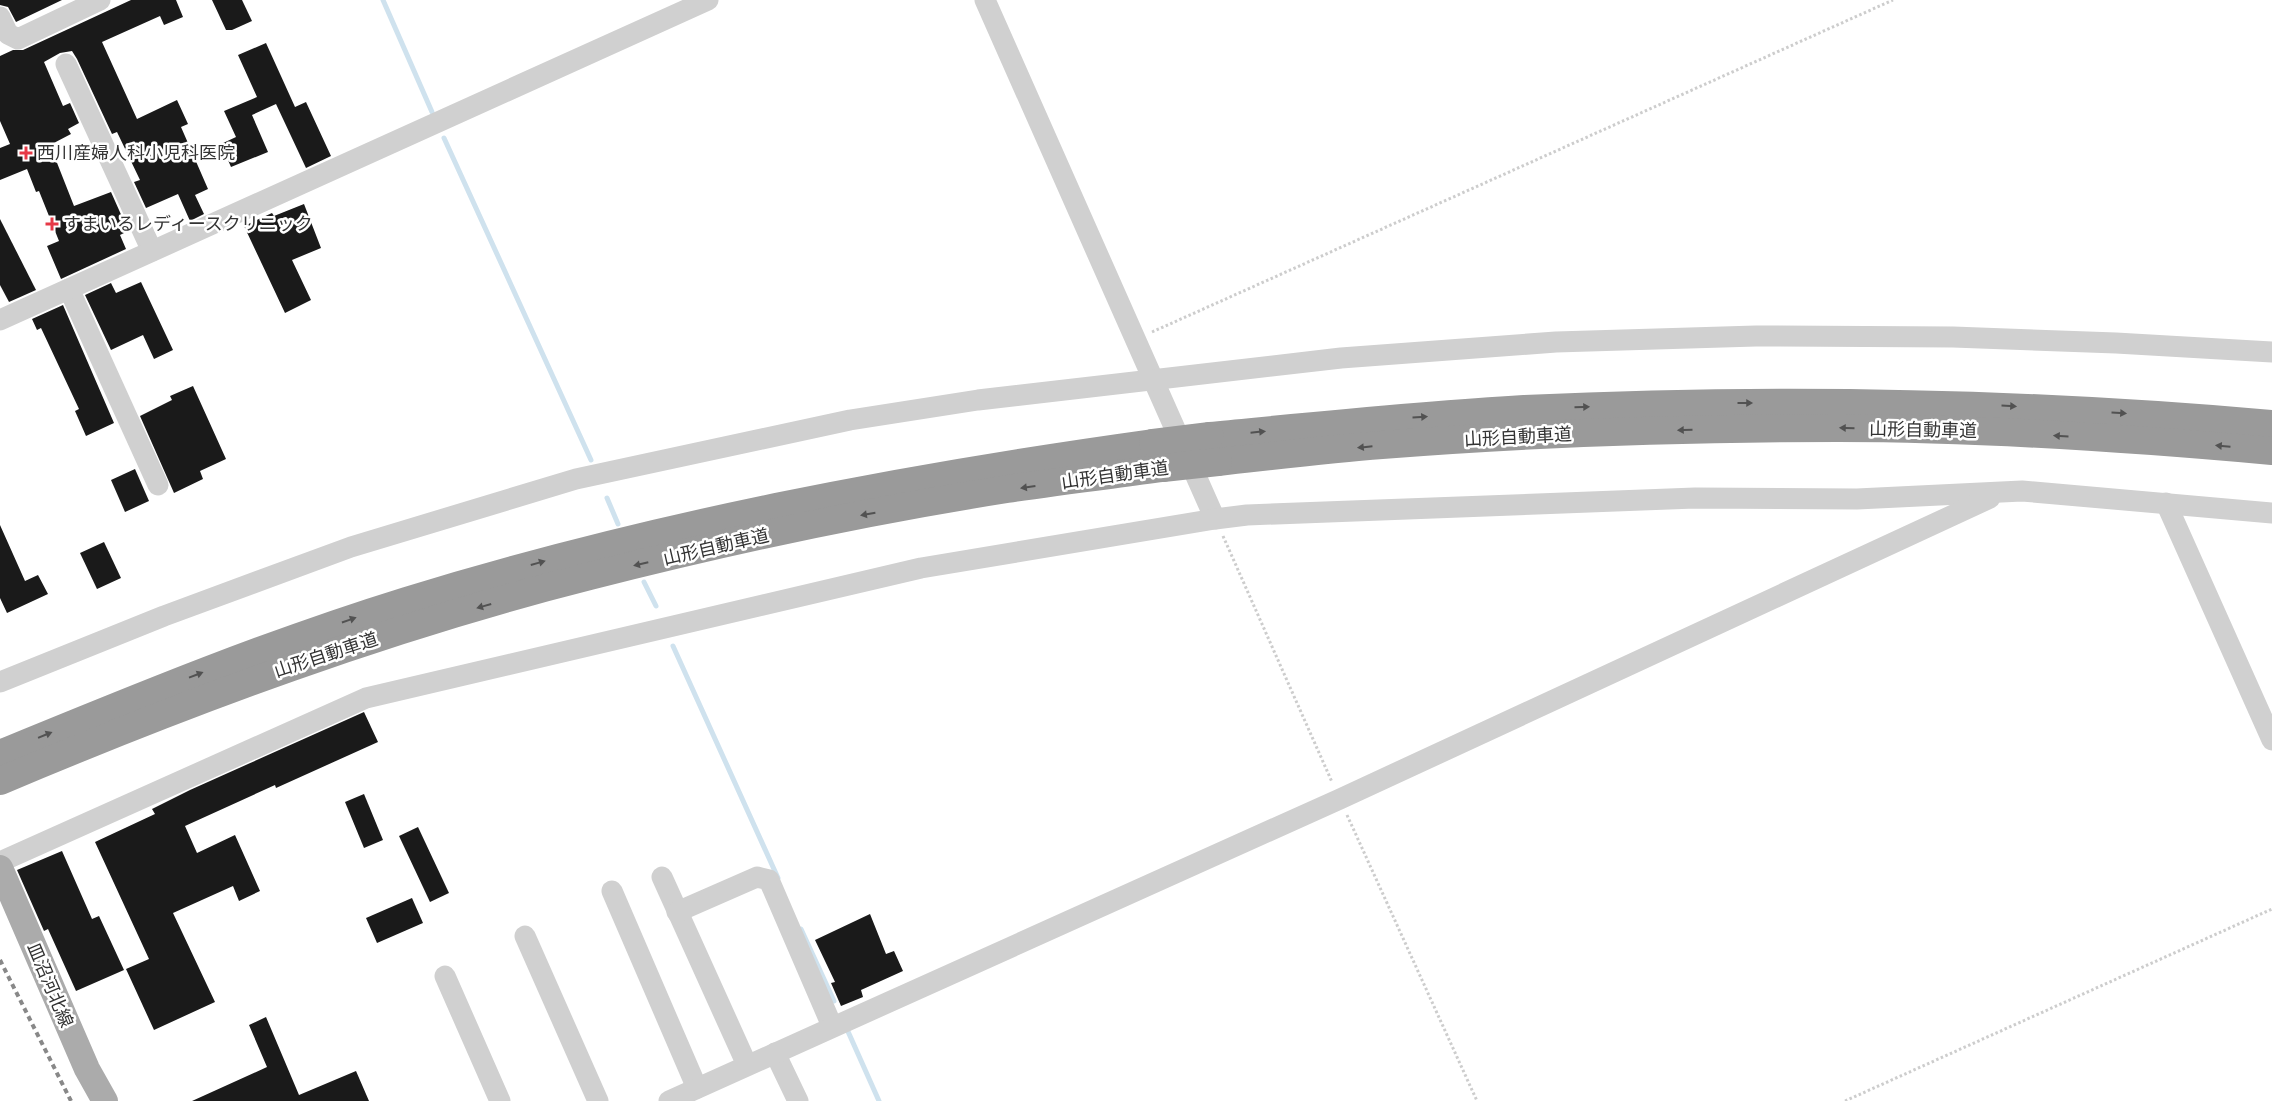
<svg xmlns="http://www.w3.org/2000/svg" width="2272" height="1101" font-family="Lato,'Noto Sans JP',sans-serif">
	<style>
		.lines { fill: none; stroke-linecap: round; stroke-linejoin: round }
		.stream { stroke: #cfe2ee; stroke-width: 5 }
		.building { fill: #1a1a1a }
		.path { stroke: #cdcdcd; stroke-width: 3; stroke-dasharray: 2.5 2.5; stroke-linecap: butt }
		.minor { stroke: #d0d0d0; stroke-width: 21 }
		.major { stroke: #ababab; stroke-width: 26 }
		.highway { stroke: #9a9a9a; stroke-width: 28 }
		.rail { stroke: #888; stroke-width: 4; stroke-dasharray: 5 4; stroke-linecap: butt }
		.highway-bridge { stroke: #9a9a9a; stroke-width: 28 }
		.oneway { fill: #525252 }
		.poi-dot { fill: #e63946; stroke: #fff; stroke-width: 2 }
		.labels { text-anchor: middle; stroke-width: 5; stroke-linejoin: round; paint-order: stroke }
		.poi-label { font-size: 18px; fill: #333; stroke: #fff; text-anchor: start }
		.street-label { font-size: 18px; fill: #333; stroke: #fff }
	</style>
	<rect width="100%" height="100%" fill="#fff"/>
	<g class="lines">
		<g class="stream">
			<polyline points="383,0 432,112"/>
			<polyline points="444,138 591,460"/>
			<polyline points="607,498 618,524"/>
			<polyline points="644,582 656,606"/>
			<polyline points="673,646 778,878"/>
			<polyline points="801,929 834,1001"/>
			<polyline points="846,1027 879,1101"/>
		</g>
	</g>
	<g class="building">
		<polygon points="0,0 62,0 16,22 8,7 0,5"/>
		<polygon points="131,0 176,0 183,17 164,25 160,16 102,42 137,119 177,100 188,124 181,127 208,189 195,195 204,214 190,221 178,194 146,208 134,182 140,180 117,132 112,134 77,59 72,51 60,53 44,62 63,106 70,103 79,123 68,129 71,134 50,145 74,206 111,192 123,219 121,220 126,232 120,235 126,249 61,279 47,246 59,241 39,191 36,192 27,169 0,180 0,148 10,144 0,121 0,56 13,50 23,50"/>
		<polygon points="212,0 242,0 252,21 232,30 226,30"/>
		<polygon points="266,43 295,107 306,102 331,156 306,168 276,104 252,115 268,152 231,167 221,144 236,137 224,111 257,97 238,55"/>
		<polygon points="304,204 321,248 292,260 311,300 285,313 244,226 272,213 274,216"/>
		<polygon points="0,219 36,290 9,302 0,285"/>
		<polygon points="141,282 173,350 154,359 143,335 111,350 85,295 111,283 116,293"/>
		<polygon points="63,305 114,423 86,436 75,411 79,409 41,328 37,330 32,319"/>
		<polygon points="193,386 226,459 200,471 203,479 174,493 140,416 172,400 170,396"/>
		<polygon points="135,469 149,501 125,512 111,480"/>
		<polygon points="0,525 25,581 38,575 48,594 7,613 0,598"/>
		<polygon points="104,542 121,578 97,589 80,553"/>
		<polygon points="364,712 378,742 276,788 275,785 185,826 197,853 235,835 260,891 239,901 233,886 173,913 215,1002 154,1030 126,969 149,959 95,842 155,814 152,809 190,790"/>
		<polygon points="364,794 383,840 364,848 345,802"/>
		<polygon points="418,827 449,893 430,902 399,836"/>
		<polygon points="62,851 92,919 99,916 124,970 76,991 48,929 44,931 17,870"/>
		<polygon points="412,898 423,923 377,943 366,918"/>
		<polygon points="870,914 886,954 894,951 903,971 861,990 863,997 841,1006 831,983 835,982 815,940"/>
		<polygon points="266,1017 299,1095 356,1071 369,1101 192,1101 267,1067 249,1025"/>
	</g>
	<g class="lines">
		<g class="path">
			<polyline points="1152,332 1893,0"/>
			<polyline points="1223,536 1332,782"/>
			<polyline points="1347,815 1477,1101"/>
			<polyline points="1845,1101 2272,909"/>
		</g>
		<g class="minor">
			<polyline points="985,0 1215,519"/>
			<polyline points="0,17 8,34 18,39 100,0"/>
			<polyline points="66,64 152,251"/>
			<polyline points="69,289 158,485"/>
			<polyline points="0,320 708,0"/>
			<polyline points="2166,503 2272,740"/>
			<polyline points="0,682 164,616 351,547 576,479 850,420 978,400 1341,358 1556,342 1756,336 1953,337 2116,343 2272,352"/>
			<polyline points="0,862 366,698 921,568 1215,519 1247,515 1695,498 1857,499 2022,491 2272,513"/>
			<polyline points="662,877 747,1065"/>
			<polyline points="612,891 697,1088"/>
			<polyline points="677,912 757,877 769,880 832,1026"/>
			<polyline points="525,936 598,1101"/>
			<polyline points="445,976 500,1101"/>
			<polyline points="775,1053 798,1101"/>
			<polyline points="669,1101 1340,799 1990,498"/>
		</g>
		<polyline class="major" points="0,868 87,1069 105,1101"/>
		<g class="highway">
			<path d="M1210,436C1314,426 1419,415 1524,409C1773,397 2023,402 2272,424"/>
			<path d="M1218,462C1273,456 1327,449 1382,445C1533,433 1686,428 1838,428C1982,428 2128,438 2272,451"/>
			<path d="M0,754C134,699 267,644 406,601C650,526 900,478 1153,443"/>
			<path d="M0,781C192,700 388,627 590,576C727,541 867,511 1007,489C1059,481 1111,475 1163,468"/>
		</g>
		<polyline class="rail" points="0,960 71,1101"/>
		<g class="highway-bridge">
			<polyline points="1153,443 1210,436"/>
			<polyline points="1163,468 1218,462"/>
		</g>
	</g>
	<defs><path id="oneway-solid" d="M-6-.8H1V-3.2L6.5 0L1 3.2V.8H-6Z" transform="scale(1.25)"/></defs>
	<g class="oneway">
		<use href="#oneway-solid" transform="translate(1745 403)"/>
		<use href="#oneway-solid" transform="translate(2009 406) rotate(3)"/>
		<use href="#oneway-solid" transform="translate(1582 407) rotate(-2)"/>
		<use href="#oneway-solid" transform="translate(2119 413) rotate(4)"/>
		<use href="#oneway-solid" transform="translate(1420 417) rotate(-4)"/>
		<use href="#oneway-solid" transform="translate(1847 428) rotate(-179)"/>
		<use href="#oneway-solid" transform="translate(1685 430) rotate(178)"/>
		<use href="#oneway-solid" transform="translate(1258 432) rotate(-6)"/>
		<use href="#oneway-solid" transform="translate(2061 436) rotate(-177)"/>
		<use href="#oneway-solid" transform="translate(2223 446) rotate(-175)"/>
		<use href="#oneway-solid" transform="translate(1365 447) rotate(174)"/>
		<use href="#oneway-solid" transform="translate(1028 487) rotate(172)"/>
		<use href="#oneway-solid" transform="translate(868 514) rotate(170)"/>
		<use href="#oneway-solid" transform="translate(538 563) rotate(-16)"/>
		<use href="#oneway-solid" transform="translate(641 564) rotate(167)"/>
		<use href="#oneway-solid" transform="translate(484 606) rotate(164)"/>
		<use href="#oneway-solid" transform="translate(349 620) rotate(-19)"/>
		<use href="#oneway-solid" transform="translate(196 675) rotate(-21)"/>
		<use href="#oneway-solid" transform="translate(45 735) rotate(-22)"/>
	</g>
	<g class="poi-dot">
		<path d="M23.5 145.5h5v5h5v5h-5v5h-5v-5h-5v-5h5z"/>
		<path d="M49.5 216.5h5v5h5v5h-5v5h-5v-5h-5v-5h5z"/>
	</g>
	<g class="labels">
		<g class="poi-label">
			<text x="37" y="159">西川産婦人科小児科医院</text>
			<text x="63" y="230">すまいるレディースクリニック</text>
		</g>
		<g class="street-label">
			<text transform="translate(1923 430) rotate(1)" y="6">山形自動車道</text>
			<text transform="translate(1518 437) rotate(-3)" y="6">山形自動車道</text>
			<text transform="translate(1115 475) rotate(-8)" y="6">山形自動車道</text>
			<text transform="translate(716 547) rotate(-13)" y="6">山形自動車道</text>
			<text transform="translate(326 655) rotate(-18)" y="6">山形自動車道</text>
			<text transform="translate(50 985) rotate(67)" y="6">皿沼河北線</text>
		</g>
	</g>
</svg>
